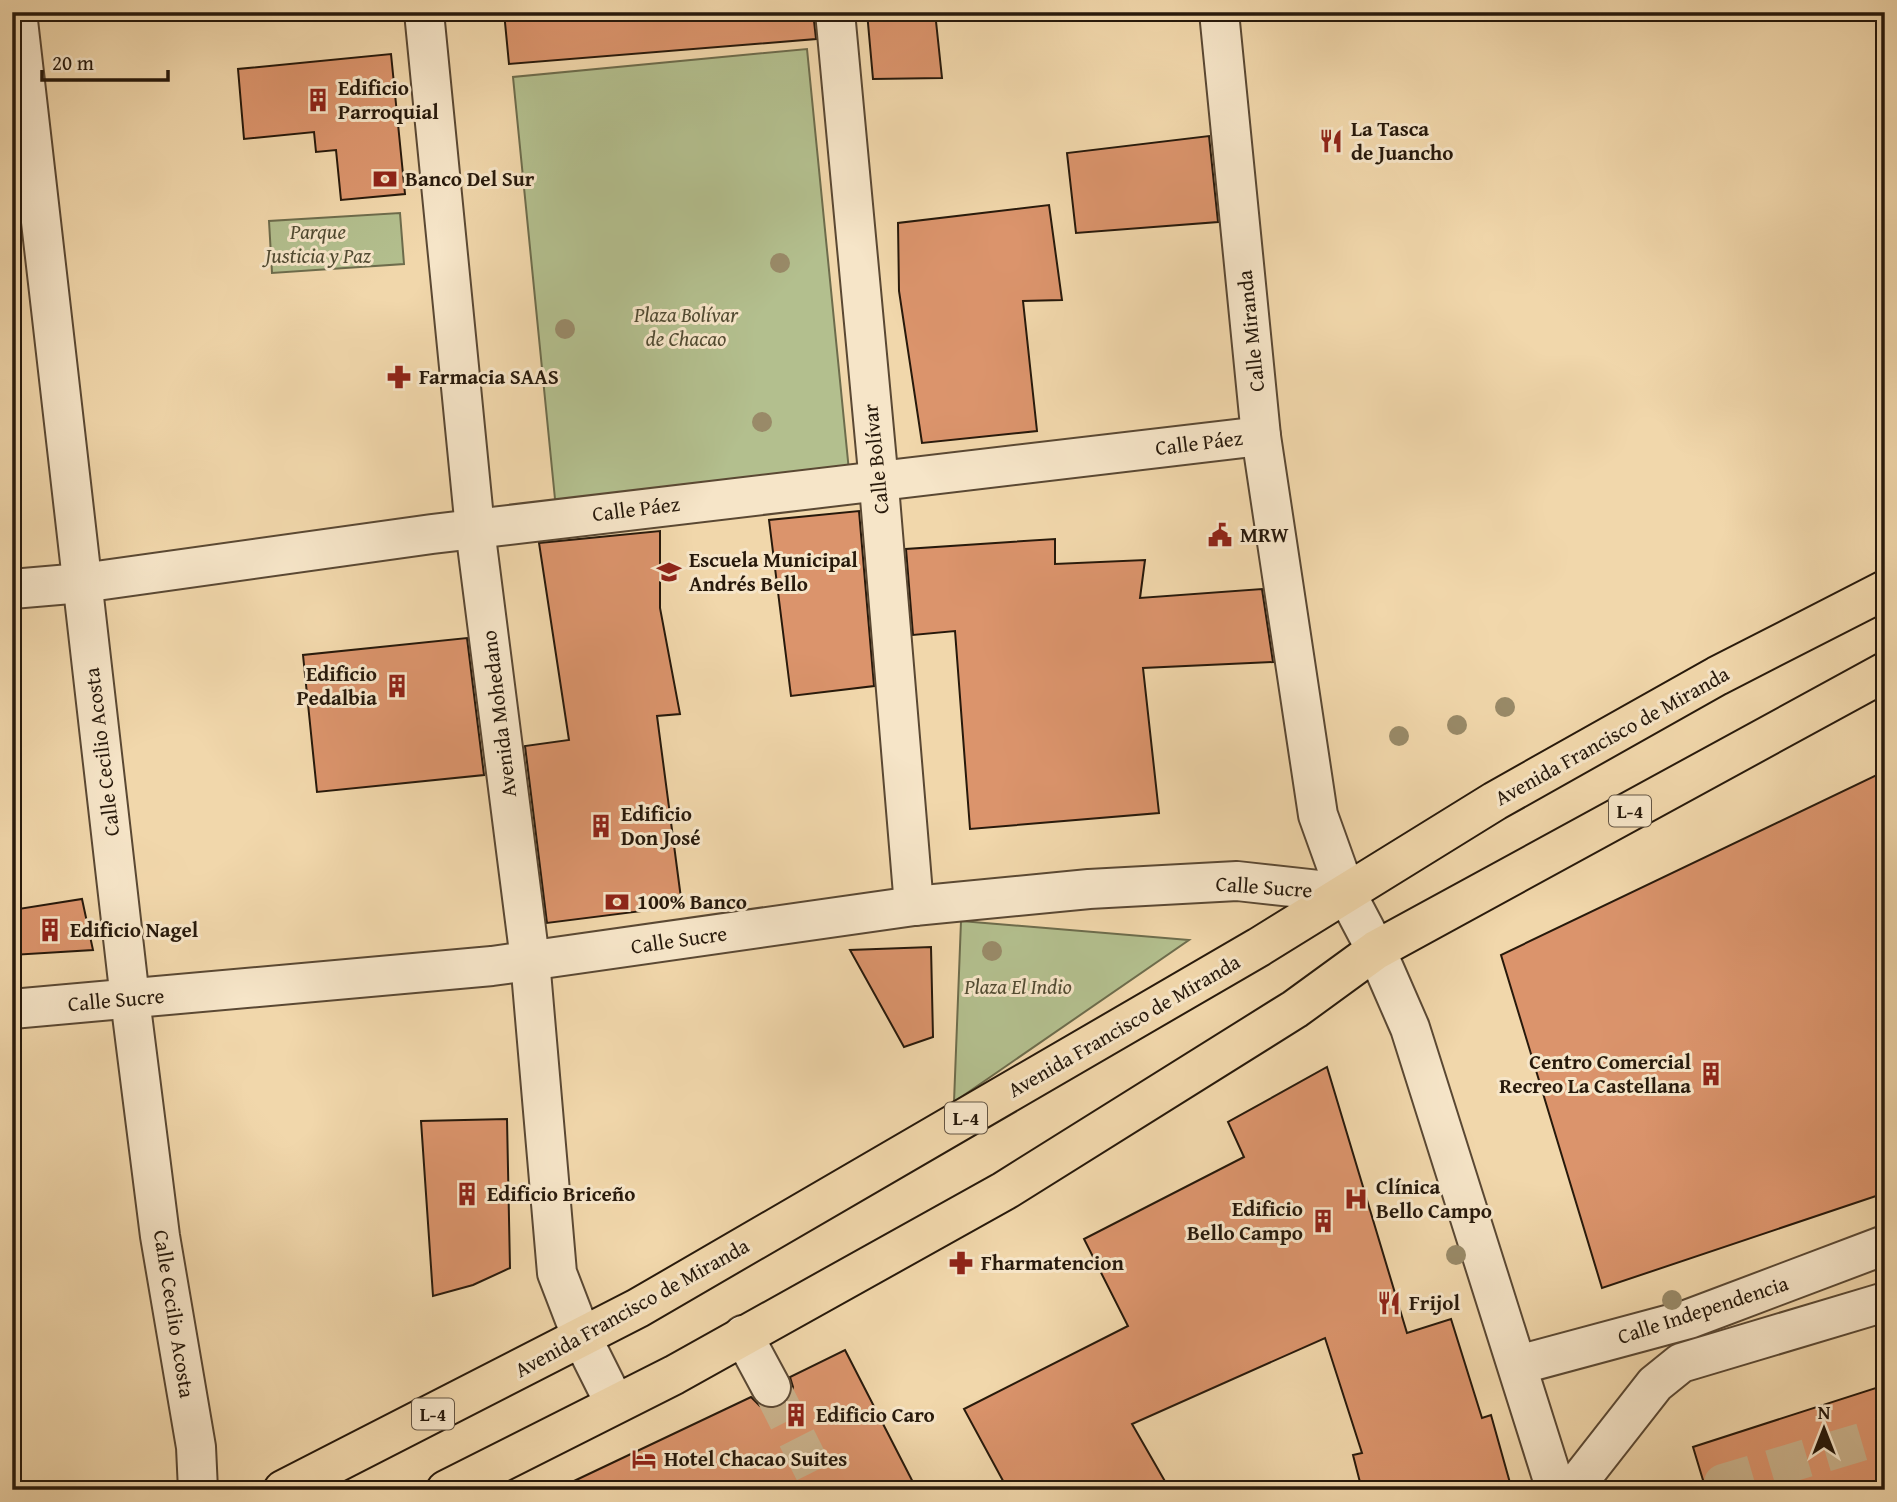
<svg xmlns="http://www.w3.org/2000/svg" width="1897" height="1502" font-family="'Gentium Book Plus',serif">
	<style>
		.green { fill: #b3bf8e; stroke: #6d6c4c; stroke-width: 2 }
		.building { fill: #db946c; stroke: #27190b; stroke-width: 2 }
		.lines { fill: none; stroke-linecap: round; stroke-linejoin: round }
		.minor-tunnel { stroke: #c9b18b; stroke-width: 38; stroke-dasharray: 38 19; stroke-linecap: butt }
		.minor-casing { stroke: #5a4833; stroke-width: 42 }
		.major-casing { stroke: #27190b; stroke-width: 42 }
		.minor { stroke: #f6e5c8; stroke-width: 38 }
		.major { stroke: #f1d7ab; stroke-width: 38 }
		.tree { fill: #998a68 }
		.labels { text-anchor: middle; stroke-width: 6; stroke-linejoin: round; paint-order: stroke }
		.shield { fill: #f6e5c8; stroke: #655644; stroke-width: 2 }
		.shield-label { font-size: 19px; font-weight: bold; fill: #27190b }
		.poi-label { font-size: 21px; font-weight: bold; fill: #27190b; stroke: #f6e5c8; text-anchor: start }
		.park-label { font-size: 21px; font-style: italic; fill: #514b32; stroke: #f6e5c8 }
		.street-label { font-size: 21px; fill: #27190b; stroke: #f6e5c8 }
	</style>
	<rect width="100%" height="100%" fill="#f1d7ab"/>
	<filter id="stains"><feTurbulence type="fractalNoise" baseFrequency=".00286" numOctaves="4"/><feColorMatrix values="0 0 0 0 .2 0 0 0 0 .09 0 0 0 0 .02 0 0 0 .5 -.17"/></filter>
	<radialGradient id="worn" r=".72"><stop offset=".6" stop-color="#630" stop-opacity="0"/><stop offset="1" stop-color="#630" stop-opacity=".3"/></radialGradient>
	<g class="green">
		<polygon points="807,49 850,481 556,509 513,77"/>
		<polygon points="400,213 404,264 272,273 269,221"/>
		<polygon points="961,921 1189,940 954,1102"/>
	</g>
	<g class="building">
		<polygon points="504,12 813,12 816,39 509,64"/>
		<polygon points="867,12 935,12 942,78 873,79"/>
		<polygon points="391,54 405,194 341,200 336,150 316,152 314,132 244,139 238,69"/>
		<polygon points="1209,136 1218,222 1076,233 1067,153"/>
		<polygon points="1049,205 1062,300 1023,301 1037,431 922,443 899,291 898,223"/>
		<polygon points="859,511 874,686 791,696 769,520"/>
		<polygon points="660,531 660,608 680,714 657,716 682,906 547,923 525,746 569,740 539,543"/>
		<polygon points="1055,539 1055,564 1145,560 1140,598 1262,589 1273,662 1143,668 1159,813 970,829 955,631 913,635 906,549"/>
		<polygon points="467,638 484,775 317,792 303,655"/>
		<polygon points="1885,771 1885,1193 1602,1288 1501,955"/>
		<polygon points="82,899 93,950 12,955 12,910"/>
		<polygon points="931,947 933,1037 904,1047 850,950"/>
		<polygon points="1327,1067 1407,1333 1451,1319 1482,1418 1491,1415 1512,1490 1362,1490 1353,1455 1362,1453 1325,1338 1132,1424 1170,1490 1008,1490 964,1409 1128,1326 1084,1239 1244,1157 1228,1122"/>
		<polygon points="507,1119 510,1268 473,1285 433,1296 421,1121"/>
		<polygon points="845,1350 917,1490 555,1490 751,1397 760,1406 771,1409 781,1407 790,1398 793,1387 790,1377"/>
		<polygon points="1885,1385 1885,1490 1706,1490 1693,1447"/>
	</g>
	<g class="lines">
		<g class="minor-tunnel">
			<polyline points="771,1387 823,1490"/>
			<polyline points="1725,1490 1723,1483 1885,1435"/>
		</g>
		<g class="minor-casing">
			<g id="minor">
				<polyline points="17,12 130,999 160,1236 196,1447 198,1490"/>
				<polyline points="424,12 475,529 530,960 557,1273 582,1338 615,1404"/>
				<polyline points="835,12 877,462 914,906"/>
				<polyline points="1219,12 1261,436 1318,815 1346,893 1376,950 1410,1028 1556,1490"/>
				<polyline points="12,589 82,583 432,534 1261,436"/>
				<polyline points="12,1009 492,966 914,906 1089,889 1237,881 1346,893"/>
				<polyline points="743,1335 771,1387"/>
				<polyline points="1518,1365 1689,1319 1885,1245"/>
				<polyline points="1572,1490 1655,1384 1681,1363 1885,1302"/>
			</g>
		</g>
		<g class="major-casing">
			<g id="major">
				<polyline points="283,1490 638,1308 1259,947 1495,801 1717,676 1885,590"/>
				<polyline points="446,1490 674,1375 1004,1191 1295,1009 1376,950 1885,672"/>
			</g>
		</g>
		<use href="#minor" class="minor"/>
		<use href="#major" class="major"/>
	</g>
	<g class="tree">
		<circle cx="780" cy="263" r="10"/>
		<circle cx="565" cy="329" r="10"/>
		<circle cx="762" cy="422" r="10"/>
		<circle cx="1505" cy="707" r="10"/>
		<circle cx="1457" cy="725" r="10"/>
		<circle cx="1399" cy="736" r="10"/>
		<circle cx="992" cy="951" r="10"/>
		<circle cx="1456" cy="1255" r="10"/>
		<circle cx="1672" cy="1300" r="10"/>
	</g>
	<defs>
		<g id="building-bare" transform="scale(1.89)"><path d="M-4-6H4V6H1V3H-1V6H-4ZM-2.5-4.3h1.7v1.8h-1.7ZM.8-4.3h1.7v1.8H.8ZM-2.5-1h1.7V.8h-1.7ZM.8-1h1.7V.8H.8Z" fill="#8f2418" stroke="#f6e5c8" stroke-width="2.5" paint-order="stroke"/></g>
		<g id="restaurant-bare" transform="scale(1.89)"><path d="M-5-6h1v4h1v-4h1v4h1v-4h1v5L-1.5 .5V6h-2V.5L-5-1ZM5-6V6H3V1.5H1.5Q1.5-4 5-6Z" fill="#8f2418" stroke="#f6e5c8" stroke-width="2.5" paint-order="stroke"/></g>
		<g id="bank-bare" transform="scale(1.89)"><path d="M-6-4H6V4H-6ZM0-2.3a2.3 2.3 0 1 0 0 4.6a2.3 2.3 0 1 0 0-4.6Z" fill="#8f2418" stroke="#f6e5c8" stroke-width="2.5" paint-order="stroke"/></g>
		<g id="pharmacy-bare" transform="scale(1.89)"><path d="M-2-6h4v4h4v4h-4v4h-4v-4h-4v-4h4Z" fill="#8f2418" stroke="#f6e5c8" stroke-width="2.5" paint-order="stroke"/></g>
		<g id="civic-bare" transform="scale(1.89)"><path d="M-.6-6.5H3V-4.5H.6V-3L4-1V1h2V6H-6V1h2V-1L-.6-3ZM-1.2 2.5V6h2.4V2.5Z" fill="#8f2418" stroke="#f6e5c8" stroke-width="2.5" paint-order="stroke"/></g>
		<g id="school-bare" transform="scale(1.89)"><path d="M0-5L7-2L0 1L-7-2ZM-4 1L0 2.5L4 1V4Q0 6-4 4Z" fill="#8f2418" stroke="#f6e5c8" stroke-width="2.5" paint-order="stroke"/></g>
		<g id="hospital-bare" transform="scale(1.89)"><path d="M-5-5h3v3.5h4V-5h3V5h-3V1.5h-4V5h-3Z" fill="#8f2418" stroke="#f6e5c8" stroke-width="2.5" paint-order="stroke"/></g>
		<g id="hotel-bare" transform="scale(1.89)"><path d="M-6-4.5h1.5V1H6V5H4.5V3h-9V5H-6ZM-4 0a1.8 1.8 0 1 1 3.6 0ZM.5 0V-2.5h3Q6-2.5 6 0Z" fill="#8f2418" stroke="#f6e5c8" stroke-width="2.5" paint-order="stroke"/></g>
	</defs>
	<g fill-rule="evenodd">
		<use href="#building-bare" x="318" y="100"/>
		<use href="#restaurant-bare" x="1331" y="141"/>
		<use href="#bank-bare" x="385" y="179"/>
		<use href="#pharmacy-bare" x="399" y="377"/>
		<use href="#civic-bare" x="1220" y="535"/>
		<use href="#school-bare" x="669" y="572"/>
		<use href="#building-bare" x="397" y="686"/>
		<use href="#building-bare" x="601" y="826"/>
		<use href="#bank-bare" x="617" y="902"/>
		<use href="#building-bare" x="50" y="930"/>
		<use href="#building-bare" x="1711" y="1074"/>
		<use href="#building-bare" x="467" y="1194"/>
		<use href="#hospital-bare" x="1356" y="1199"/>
		<use href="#building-bare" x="1323" y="1221"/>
		<use href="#pharmacy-bare" x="961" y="1263"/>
		<use href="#restaurant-bare" x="1389" y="1303"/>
		<use href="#building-bare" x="796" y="1415"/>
		<use href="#hotel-bare" x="644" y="1459"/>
	</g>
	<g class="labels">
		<g class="shield">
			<rect x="1609" y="795.5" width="42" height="31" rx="5"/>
			<rect x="945" y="1102.5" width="42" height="31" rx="5"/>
			<rect x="412" y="1398.5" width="42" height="31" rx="5"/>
		</g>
		<g class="shield-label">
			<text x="1630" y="818">L-4</text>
			<text x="966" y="1125">L-4</text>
			<text x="433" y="1421">L-4</text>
		</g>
		<g class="poi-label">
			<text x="338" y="95">Edificio<tspan x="338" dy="24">Parroquial</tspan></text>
			<text x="1351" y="136">La Tasca<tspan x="1351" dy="24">de Juancho</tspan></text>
			<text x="405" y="186">Banco Del Sur</text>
			<text x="419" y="384">Farmacia SAAS</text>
			<text x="1240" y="542">MRW</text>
			<text x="689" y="567">Escuela Municipal<tspan x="689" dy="24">Andrés Bello</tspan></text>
			<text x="377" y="681" text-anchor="end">Edificio<tspan x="377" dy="24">Pedalbia</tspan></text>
			<text x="621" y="821">Edificio<tspan x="621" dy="24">Don José</tspan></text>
			<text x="637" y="909">100% Banco</text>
			<text x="70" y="937">Edificio Nagel</text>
			<text x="1691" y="1069" text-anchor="end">Centro Comercial<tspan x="1691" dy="24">Recreo La Castellana</tspan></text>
			<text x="1376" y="1194">Clínica<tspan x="1376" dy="24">Bello Campo</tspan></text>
			<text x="487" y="1201">Edificio Briceño</text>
			<text x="1303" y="1216" text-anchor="end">Edificio<tspan x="1303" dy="24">Bello Campo</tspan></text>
			<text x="981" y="1270">Fharmatencion</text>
			<text x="1409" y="1310">Frijol</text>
			<text x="816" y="1422">Edificio Caro</text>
			<text x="664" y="1466">Hotel Chacao Suites</text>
		</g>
		<g class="park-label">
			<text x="318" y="239">Parque<tspan x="318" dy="24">Justicia y Paz</tspan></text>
			<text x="686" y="322">Plaza Bolívar<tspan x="686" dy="24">de Chacao</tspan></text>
			<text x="1018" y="994">Plaza El Indio</text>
		</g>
		<g class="street-label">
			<text transform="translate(1251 331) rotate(-96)" y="7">Calle Miranda</text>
			<text transform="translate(1199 443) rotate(-7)" y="7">Calle Páez</text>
			<text transform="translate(876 459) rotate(-96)" y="7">Calle Bolívar</text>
			<text transform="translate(636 509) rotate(-7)" y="7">Calle Páez</text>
			<text transform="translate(499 714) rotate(-97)" y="7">Avenida Mohedano</text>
			<text transform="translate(1612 736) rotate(-29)" y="7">Avenida Francisco de Miranda</text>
			<text transform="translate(102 752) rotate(-97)" y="7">Calle Cecilio Acosta</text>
			<text transform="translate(1264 887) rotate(4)" y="7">Calle Sucre</text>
			<text transform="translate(679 940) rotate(-8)" y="7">Calle Sucre</text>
			<text transform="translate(116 1000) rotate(-5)" y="7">Calle Sucre</text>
			<text transform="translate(1124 1026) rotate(-30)" y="7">Avenida Francisco de Miranda</text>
			<text transform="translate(632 1308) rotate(-29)" y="7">Avenida Francisco de Miranda</text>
			<text transform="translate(1703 1310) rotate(-18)" y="7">Calle Independencia</text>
			<text transform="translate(174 1314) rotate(81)" y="7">Calle Cecilio Acosta</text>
		</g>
	</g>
	<rect width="1897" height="1502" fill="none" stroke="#f1d7ab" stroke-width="42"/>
	<rect x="14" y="14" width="1869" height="1474" fill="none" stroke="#27190b" stroke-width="3.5"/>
	<rect x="21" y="21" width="1855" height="1460" fill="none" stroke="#27190b" stroke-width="2"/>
	<g transform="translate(1824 1429)" stroke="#f6e5c8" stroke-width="5" paint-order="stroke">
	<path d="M0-5L12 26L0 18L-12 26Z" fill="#27190b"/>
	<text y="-10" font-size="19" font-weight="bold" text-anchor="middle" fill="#27190b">N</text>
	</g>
	<path d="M42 70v10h126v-10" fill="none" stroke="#27190b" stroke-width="3.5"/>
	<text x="52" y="70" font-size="21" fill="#27190b" stroke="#f6e5c8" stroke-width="5" paint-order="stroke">20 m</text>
	<rect width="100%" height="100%" filter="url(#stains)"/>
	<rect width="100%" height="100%" fill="url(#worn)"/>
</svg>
